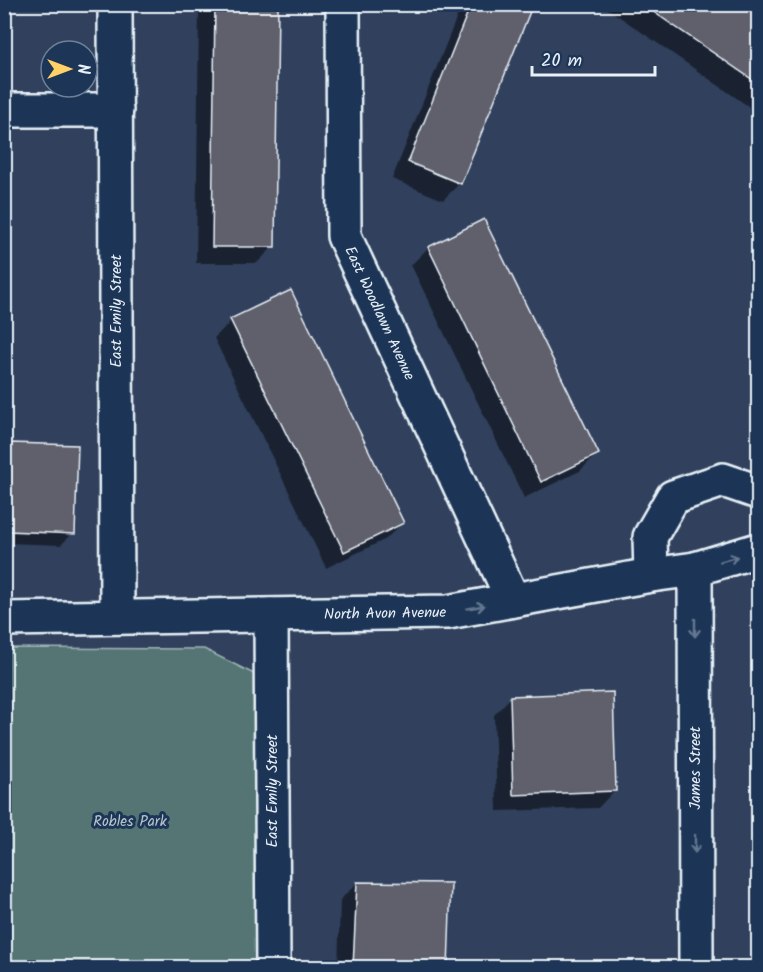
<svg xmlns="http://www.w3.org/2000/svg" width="763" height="972" font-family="Kalam,sans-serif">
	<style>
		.green { fill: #557575; stroke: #9eb3b6; stroke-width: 1.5 }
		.shadow { fill: #0007 }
		.building { fill: #605e6c; stroke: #e8f1f8; stroke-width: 1.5 }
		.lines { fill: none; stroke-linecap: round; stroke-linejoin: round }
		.minor-casing { stroke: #e8f1f8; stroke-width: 38 }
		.minor { stroke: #1d3557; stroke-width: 33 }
		.oneway { stroke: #64778f }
		.labels { text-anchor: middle; stroke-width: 6; stroke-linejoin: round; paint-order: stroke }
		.street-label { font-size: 15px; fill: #e8f1f8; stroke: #1d3557 }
		.park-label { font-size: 15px; fill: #b5c6ca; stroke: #1d3557 }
	</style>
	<rect width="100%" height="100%" fill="#31415d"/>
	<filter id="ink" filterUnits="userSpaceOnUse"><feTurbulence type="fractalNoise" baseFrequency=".0167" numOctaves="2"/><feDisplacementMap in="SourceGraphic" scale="12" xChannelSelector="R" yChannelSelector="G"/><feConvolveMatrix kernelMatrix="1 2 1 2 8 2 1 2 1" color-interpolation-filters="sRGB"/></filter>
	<g filter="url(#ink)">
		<polygon class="green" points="5,648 204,649 256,675 256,967 5,968"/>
		<g class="shadow">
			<polygon points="199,4 277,4 274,246 257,263 196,263"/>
			<polygon points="462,4 531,4 460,183 443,200 392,179"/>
			<polygon points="601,4 744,4 758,14 758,113"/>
			<polygon points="483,221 597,454 580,471 524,498 411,265 428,248"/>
			<polygon points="231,321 403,522 386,539 326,568 214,338"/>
			<polygon points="11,444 73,533 61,545 4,543 4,451"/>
			<polygon points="758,446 758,458 753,452"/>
			<polygon points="758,621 758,652 751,628"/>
			<polygon points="511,697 615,790 598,808 497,811 494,715"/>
			<polygon points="758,724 758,847 754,728"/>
			<polygon points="357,883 446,968 338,968 340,900"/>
		</g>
		<g class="building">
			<polygon points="215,4 278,4 275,247 212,247"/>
			<polygon points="471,4 533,4 461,184 408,162"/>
			<polygon points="642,4 747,4 759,12 759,84"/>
			<polygon points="484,219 599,454 541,482 428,247"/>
			<polygon points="291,290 404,523 344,552 230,319"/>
			<polygon points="10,443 78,445 75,534 7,531"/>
			<polygon points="613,692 616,791 513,795 510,696"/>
			<polygon points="357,882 451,883 448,968 353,968"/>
		</g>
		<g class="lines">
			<g class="minor-casing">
				<g id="minor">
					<polyline points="115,4 117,617"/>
					<polyline points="343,4 344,236 513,600"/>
					<polyline points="4,110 116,110"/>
					<polyline points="695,569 696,968"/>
					<polyline points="651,575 650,537 673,497 723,480 758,492"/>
					<polyline points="271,615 273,968"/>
					<polyline points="4,619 448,612 651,575 695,569 758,550"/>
				</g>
			</g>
			<use href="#minor" class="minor"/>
		</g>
		<defs><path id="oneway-shaft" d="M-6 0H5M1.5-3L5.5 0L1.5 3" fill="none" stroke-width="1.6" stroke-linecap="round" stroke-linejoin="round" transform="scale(1.5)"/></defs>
		<g class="oneway">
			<use href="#oneway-shaft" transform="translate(729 559) rotate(-17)"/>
			<use href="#oneway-shaft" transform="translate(476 607) rotate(-10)"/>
			<use href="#oneway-shaft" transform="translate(695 628) rotate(90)"/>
			<use href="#oneway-shaft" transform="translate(695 844) rotate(90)"/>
		</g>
	</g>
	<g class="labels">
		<g class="street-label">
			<text transform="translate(116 311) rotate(-90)" y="5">East Emily Street</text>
			<text transform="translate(380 313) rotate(65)" y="5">East Woodlawn Avenue</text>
			<text transform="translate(385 613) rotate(-1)" y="5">North Avon Avenue</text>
			<text transform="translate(695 768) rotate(-90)" y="5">James Street</text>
			<text transform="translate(272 791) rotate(-90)" y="5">East Emily Street</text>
		</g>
		<g class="park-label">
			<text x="130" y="826">Robles Park</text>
		</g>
	</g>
	<rect width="763" height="972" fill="none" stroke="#1d3557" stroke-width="24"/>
	<rect x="12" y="12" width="739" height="948" fill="none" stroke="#e8f1f8" stroke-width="2" filter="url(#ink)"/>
	<g transform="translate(69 69) rotate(90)"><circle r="28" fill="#1d3557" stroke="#6e8097" stroke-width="1.5"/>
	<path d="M0-4.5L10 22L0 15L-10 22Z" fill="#ffd166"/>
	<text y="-9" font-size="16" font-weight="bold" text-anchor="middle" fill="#e8f1f8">N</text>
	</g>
	<path d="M532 66v9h123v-9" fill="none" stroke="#e8f1f8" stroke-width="3"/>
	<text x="541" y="66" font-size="18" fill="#e8f1f8" stroke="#1d3557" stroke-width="4.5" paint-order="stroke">20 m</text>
</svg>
